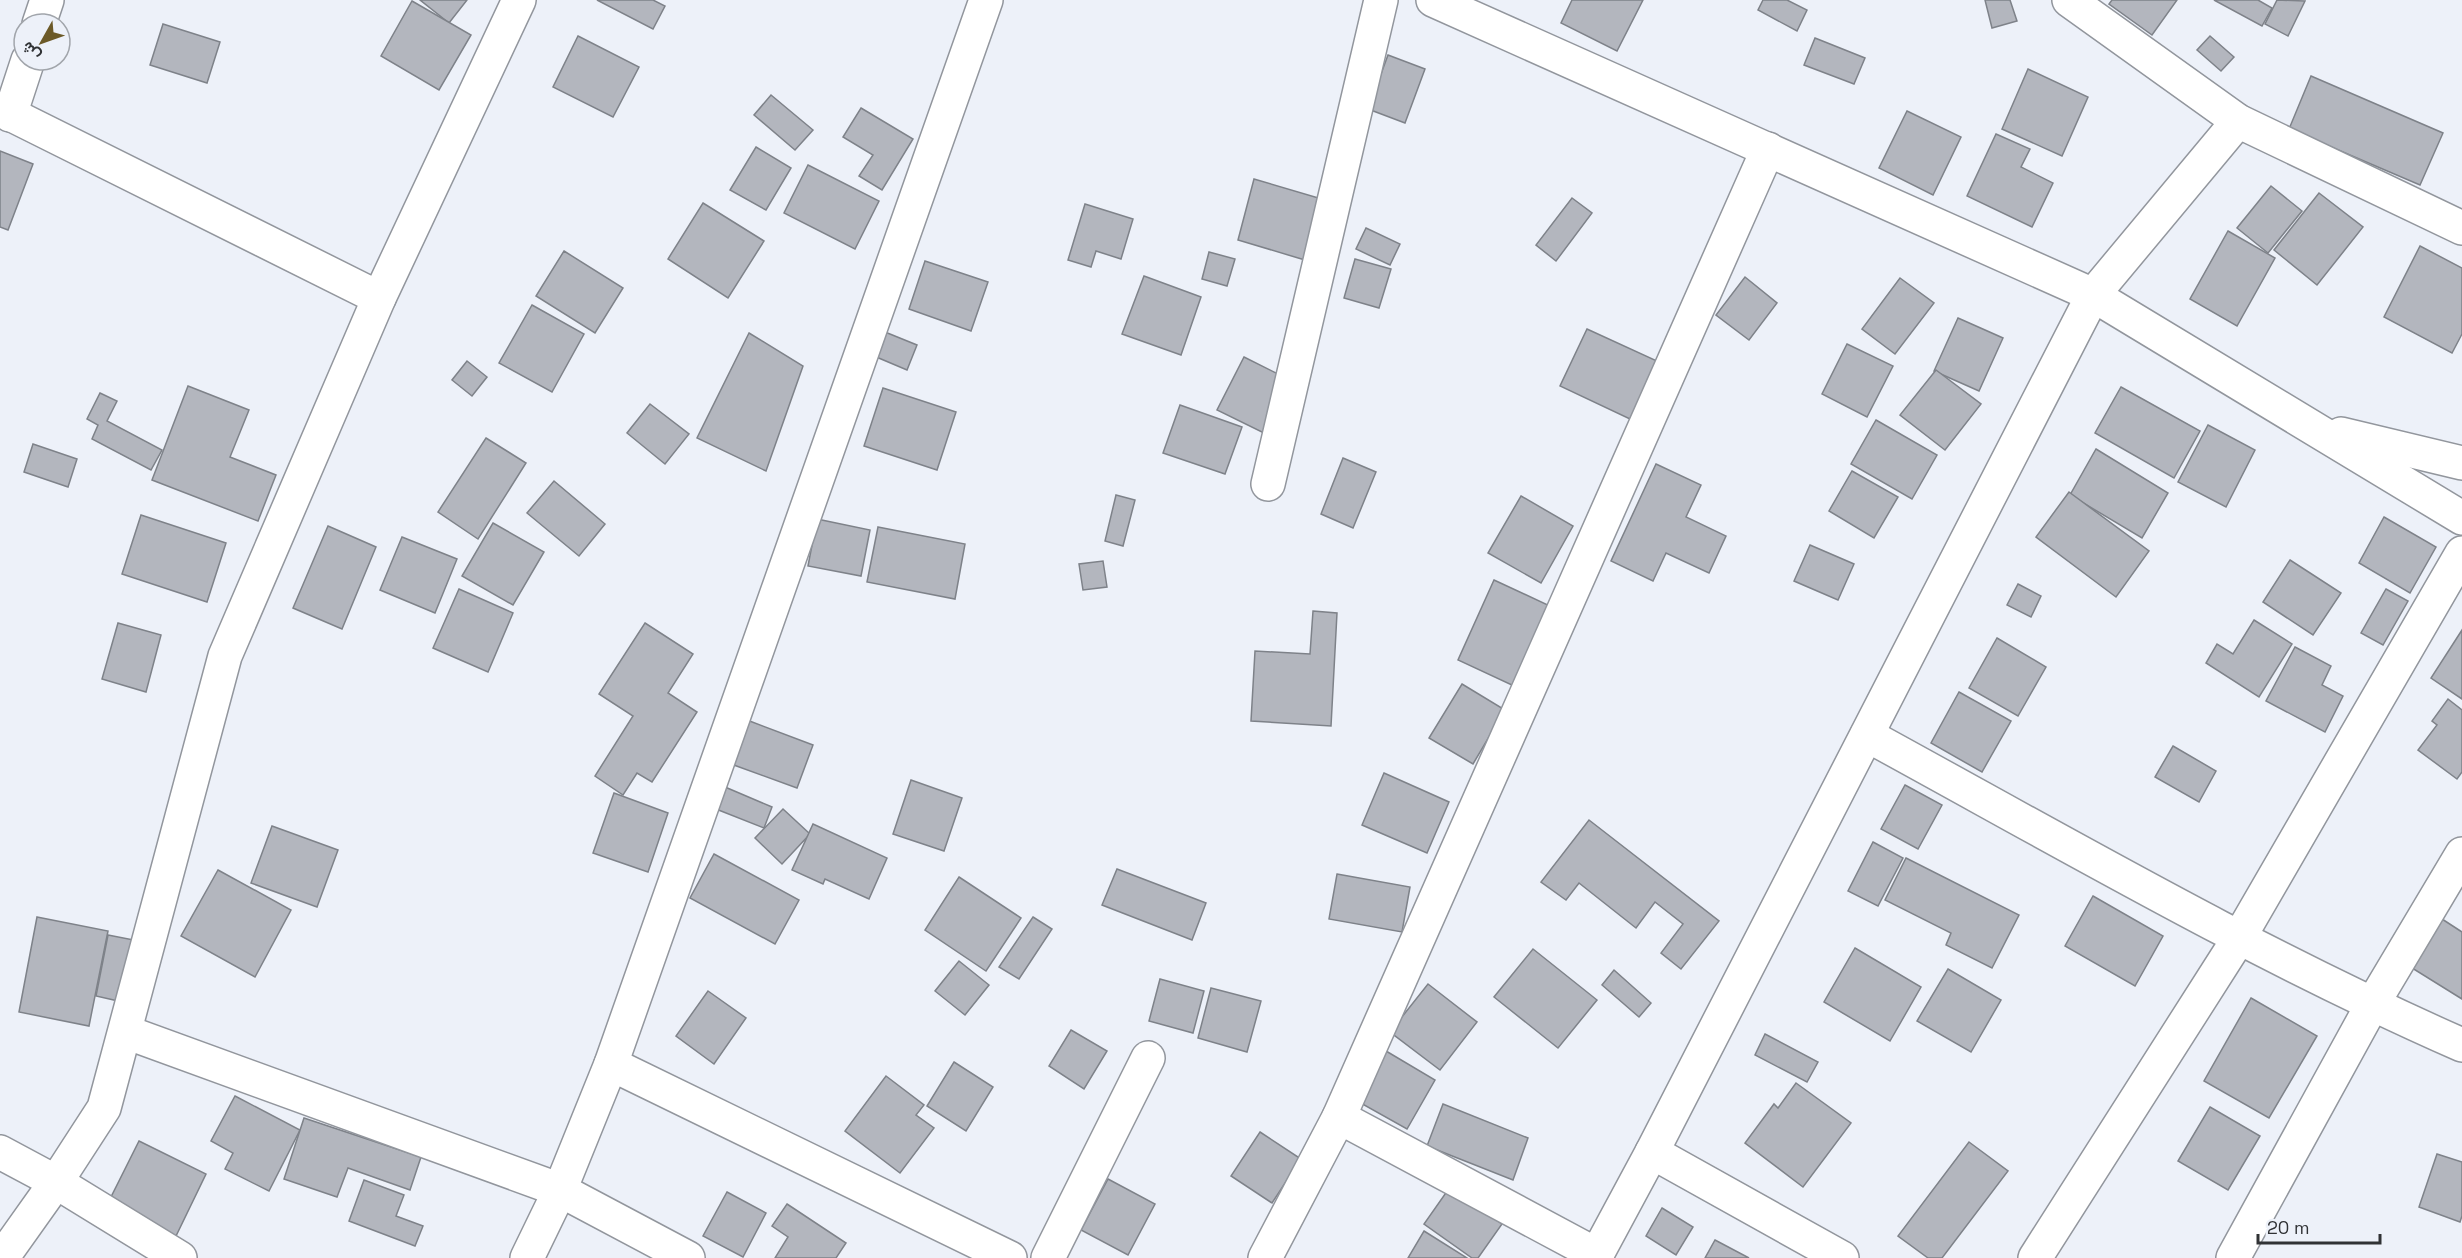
<svg xmlns="http://www.w3.org/2000/svg" width="2462" height="1258" font-family="'Space Grotesk',Vazirmatn,sans-serif">
	<style>
		.building { fill: #b3b6be; stroke: #7e8289; stroke-width: 1.5 }
		.lines { fill: none; stroke-linecap: round; stroke-linejoin: round }
		.minor-casing { stroke: #92969d; stroke-width: 36 }
		.tertiary-casing { stroke: #92969d; stroke-width: 36 }
		.minor { stroke: #fff; stroke-width: 33 }
		.tertiary { stroke: #fff; stroke-width: 33 }
	</style>
	<rect width="100%" height="100%" fill="#edf1f9"/>
	<g class="building">
		<polygon points="420,0 467,0 449,23"/>
		<polygon points="597,0 653,0 665,6 653,29"/>
		<polygon points="1572,0 1643,0 1617,51 1561,23"/>
		<polygon points="1763,0 1787,0 1807,10 1797,31 1758,10"/>
		<polygon points="1985,0 2010,0 2017,21 1992,28"/>
		<polygon points="2112,0 2177,0 2152,35 2109,4"/>
		<polygon points="2214,0 2258,0 2272,8 2262,26"/>
		<polygon points="2277,0 2305,1 2288,36 2265,24"/>
		<polygon points="412,1 471,35 439,90 381,56"/>
		<polygon points="163,24 220,42 207,83 150,65"/>
		<polygon points="578,36 639,67 613,117 553,87"/>
		<polygon points="2210,36 2234,57 2221,71 2197,50"/>
		<polygon points="1815,38 1865,58 1854,84 1804,65"/>
		<polygon points="1388,55 1425,69 1405,123 1368,109"/>
		<polygon points="2028,69 2088,97 2062,156 2002,129"/>
		<polygon points="2311,76 2443,133 2420,185 2289,129"/>
		<polygon points="771,95 813,130 795,150 754,115"/>
		<polygon points="861,108 913,139 882,190 859,176 873,155 843,137"/>
		<polygon points="1907,111 1961,137 1933,195 1879,168"/>
		<polygon points="1996,134 2030,149 2021,167 2053,183 2032,227 1967,196"/>
		<polygon points="756,147 791,168 766,210 730,190"/>
		<polygon points="0,151 33,164 8,230 0,227"/>
		<polygon points="808,165 879,201 855,249 784,213"/>
		<polygon points="1254,179 1332,202 1315,263 1238,240"/>
		<polygon points="2271,186 2302,211 2268,253 2237,228"/>
		<polygon points="2319,193 2363,227 2317,285 2274,250"/>
		<polygon points="1572,198 1592,213 1556,261 1536,245"/>
		<polygon points="703,203 764,241 728,298 668,259"/>
		<polygon points="1085,204 1133,219 1121,259 1096,251 1091,267 1068,260"/>
		<polygon points="1366,228 1400,244 1390,265 1356,249"/>
		<polygon points="2228,231 2275,258 2237,326 2190,299"/>
		<polygon points="2420,246 2462,268 2462,334 2452,353 2384,317"/>
		<polygon points="564,251 623,288 595,333 536,296"/>
		<polygon points="1209,252 1235,259 1227,286 1202,279"/>
		<polygon points="1355,259 1391,269 1379,308 1344,298"/>
		<polygon points="925,261 988,282 971,331 909,309"/>
		<polygon points="1144,276 1201,297 1181,355 1122,334"/>
		<polygon points="1745,277 1777,303 1749,340 1716,315"/>
		<polygon points="1900,278 1934,303 1895,354 1862,329"/>
		<polygon points="532,305 584,334 552,392 499,363"/>
		<polygon points="1958,318 2003,338 1979,391 1934,371"/>
		<polygon points="1587,329 1657,361 1630,419 1560,386"/>
		<polygon points="885,332 917,345 907,370 874,356"/>
		<polygon points="749,333 803,366 766,471 697,438"/>
		<polygon points="1847,344 1893,366 1867,417 1822,394"/>
		<polygon points="1244,357 1294,382 1268,435 1217,410"/>
		<polygon points="467,361 487,377 472,396 452,380"/>
		<polygon points="1936,370 1981,404 1945,450 1900,415"/>
		<polygon points="188,386 249,410 230,457 276,475 258,521 152,480"/>
		<polygon points="2121,387 2200,431 2174,478 2095,433"/>
		<polygon points="883,388 956,412 937,470 864,446"/>
		<polygon points="100,393 117,401 107,421 162,450 151,470 92,439 98,425 87,419"/>
		<polygon points="650,404 689,434 665,464 627,433"/>
		<polygon points="1180,405 1242,427 1225,474 1163,453"/>
		<polygon points="1876,420 1937,455 1912,499 1851,464"/>
		<polygon points="2208,425 2255,450 2226,507 2178,482"/>
		<polygon points="486,438 526,463 478,539 438,512"/>
		<polygon points="33,444 77,459 68,487 24,472"/>
		<polygon points="2096,449 2168,493 2142,538 2070,495"/>
		<polygon points="1343,458 1376,472 1353,528 1321,514"/>
		<polygon points="1656,464 1701,485 1686,517 1726,536 1709,573 1666,553 1653,581 1611,561"/>
		<polygon points="1852,471 1898,497 1874,538 1829,511"/>
		<polygon points="554,481 605,524 579,556 527,513"/>
		<polygon points="2069,492 2149,551 2116,597 2036,537"/>
		<polygon points="1116,495 1135,500 1123,546 1105,541"/>
		<polygon points="1521,496 1573,526 1541,583 1488,553"/>
		<polygon points="141,515 226,543 207,602 122,574"/>
		<polygon points="2384,517 2436,547 2410,593 2359,563"/>
		<polygon points="817,519 870,530 861,576 808,566"/>
		<polygon points="493,523 544,552 513,605 462,576"/>
		<polygon points="328,526 376,547 342,629 293,608"/>
		<polygon points="878,527 965,544 955,599 867,582"/>
		<polygon points="402,537 457,559 435,613 380,590"/>
		<polygon points="1810,545 1854,564 1838,600 1794,581"/>
		<polygon points="2290,560 2341,593 2313,635 2263,602"/>
		<polygon points="1103,561 1107,587 1083,590 1079,564"/>
		<polygon points="1494,580 1550,606 1514,686 1458,660"/>
		<polygon points="2018,584 2041,596 2031,617 2007,605"/>
		<polygon points="459,589 513,613 488,672 433,648"/>
		<polygon points="2386,589 2408,601 2383,645 2361,633"/>
		<polygon points="1313,611 1337,613 1331,726 1251,721 1255,651 1310,654"/>
		<polygon points="2254,620 2292,644 2259,697 2206,663 2217,644 2233,654"/>
		<polygon points="118,623 161,635 146,692 102,679"/>
		<polygon points="645,623 693,654 668,693 697,712 652,782 637,773 623,795 595,776 633,716 599,694"/>
		<polygon points="2462,630 2462,699 2431,678"/>
		<polygon points="1997,638 2046,667 2018,716 1969,688"/>
		<polygon points="2295,647 2331,666 2322,685 2343,696 2325,732 2266,701"/>
		<polygon points="1462,684 1505,710 1473,764 1429,738"/>
		<polygon points="1959,692 2011,721 1982,772 1931,743"/>
		<polygon points="2448,699 2462,710 2462,772 2457,779 2418,750 2437,725 2432,721"/>
		<polygon points="747,720 813,745 797,788 731,764"/>
		<polygon points="2173,746 2216,771 2199,802 2155,777"/>
		<polygon points="1384,773 1449,802 1427,853 1362,825"/>
		<polygon points="911,780 962,798 944,851 893,834"/>
		<polygon points="1905,785 1942,805 1918,849 1881,829"/>
		<polygon points="725,787 772,807 764,828 716,809"/>
		<polygon points="614,793 668,813 648,872 593,853"/>
		<polygon points="783,809 810,834 782,864 755,838"/>
		<polygon points="1589,820 1719,921 1681,969 1661,953 1683,924 1655,902 1636,928 1579,883 1566,900 1541,882"/>
		<polygon points="813,824 887,858 869,899 825,879 823,884 792,870"/>
		<polygon points="272,826 338,850 317,907 251,883"/>
		<polygon points="1873,842 1903,858 1878,906 1848,891"/>
		<polygon points="714,854 799,900 775,944 690,898"/>
		<polygon points="1906,858 2019,915 1992,968 1946,945 1951,933 1885,900"/>
		<polygon points="1117,869 1206,903 1192,940 1102,905"/>
		<polygon points="218,870 291,910 255,977 181,936"/>
		<polygon points="1337,874 1410,887 1402,932 1329,919"/>
		<polygon points="959,877 1021,918 986,971 925,930"/>
		<polygon points="2093,896 2163,936 2135,986 2065,946"/>
		<polygon points="37,917 108,931 89,1026 19,1012"/>
		<polygon points="1033,917 1052,929 1019,979 999,967"/>
		<polygon points="2442,919 2462,932 2462,999 2412,968"/>
		<polygon points="108,935 139,941 127,1003 96,996"/>
		<polygon points="1855,948 1921,987 1890,1041 1824,1002"/>
		<polygon points="1533,949 1597,1000 1558,1048 1494,997"/>
		<polygon points="959,961 989,985 965,1015 935,991"/>
		<polygon points="1948,969 2001,1000 1971,1052 1917,1021"/>
		<polygon points="1614,970 1651,1003 1639,1017 1602,985"/>
		<polygon points="1160,979 1204,991 1193,1033 1149,1021"/>
		<polygon points="1428,984 1477,1022 1440,1070 1390,1032"/>
		<polygon points="1211,988 1261,1001 1247,1052 1198,1038"/>
		<polygon points="708,991 746,1018 714,1064 676,1036"/>
		<polygon points="2251,998 2317,1036 2269,1118 2204,1081"/>
		<polygon points="1071,1030 1107,1051 1084,1089 1049,1066"/>
		<polygon points="1765,1034 1818,1062 1807,1082 1755,1055"/>
		<polygon points="1386,1051 1435,1080 1407,1129 1357,1101"/>
		<polygon points="954,1062 993,1087 966,1131 927,1106"/>
		<polygon points="886,1076 924,1105 916,1115 934,1128 900,1173 845,1131"/>
		<polygon points="1796,1083 1851,1123 1803,1187 1745,1143 1774,1104 1778,1108"/>
		<polygon points="235,1096 300,1130 269,1191 225,1169 233,1153 211,1141"/>
		<polygon points="1443,1104 1528,1138 1513,1180 1427,1146"/>
		<polygon points="2210,1107 2260,1136 2228,1190 2178,1161"/>
		<polygon points="304,1118 421,1157 410,1190 348,1168 337,1197 284,1179"/>
		<polygon points="1260,1132 1301,1159 1272,1203 1231,1176"/>
		<polygon points="139,1141 206,1174 176,1236 108,1203"/>
		<polygon points="1969,1142 2008,1171 1942,1258 1928,1258 1898,1236"/>
		<polygon points="2437,1154 2462,1162 2462,1216 2460,1222 2419,1207"/>
		<polygon points="1108,1179 1155,1204 1128,1255 1081,1230"/>
		<polygon points="364,1180 404,1195 396,1216 423,1226 415,1246 349,1221"/>
		<polygon points="1450,1187 1502,1224 1478,1258 1472,1258 1424,1224"/>
		<polygon points="727,1192 766,1213 743,1257 703,1236"/>
		<polygon points="787,1204 846,1243 836,1258 775,1258 788,1237 772,1226"/>
		<polygon points="1662,1208 1693,1227 1676,1255 1646,1236"/>
		<polygon points="1424,1231 1467,1258 1408,1258"/>
		<polygon points="1715,1240 1749,1258 1705,1258"/>
	</g>
	<g class="lines">
		<g class="minor-casing">
			<g id="minor">
				<polyline points="1433,0 2093,295 2462,518"/>
				<polyline points="2069,0 2238,121 2462,228"/>
				<polyline points="39,24 47,0"/>
				<polyline points="0,109 379,298"/>
				<polyline points="10,115 28,60"/>
				<polyline points="2341,434 2462,463"/>
				<polyline points="1268,484 1381,0"/>
				<path d="M1867,735C2063,842 2257,955 2462,1045"/>
				<polyline points="126,1032 560,1190 688,1258"/>
				<polyline points="611,1064 1010,1258"/>
				<polyline points="1339,1117 1597,1255"/>
				<polyline points="1652,1152 1842,1258"/>
				<polyline points="56,1182 180,1258"/>
				<polyline points="527,1258 560,1190 611,1064 986,0"/>
				<polyline points="1048,1258 1148,1058"/>
				<polyline points="1265,1258 1339,1117 1768,149"/>
				<polyline points="1595,1258 1652,1152 2093,295 2238,121"/>
				<polyline points="2035,1258 2239,938 2462,553"/>
				<polyline points="2233,1258 2372,1005 2462,854"/>
			</g>
		</g>
		<g class="tertiary-casing">
			<g id="tertiary">
				<polyline points="0,1152 56,1182"/>
				<polyline points="2,1258 56,1182 104,1108 225,656 379,298 519,0"/>
			</g>
		</g>
		<use href="#minor" class="minor"/>
		<use href="#tertiary" class="tertiary"/>
	</g>
	<g transform="translate(42 42) rotate(230)"><circle r="28" fill="#edf1f9" stroke="#a1a5ab" stroke-width="1.5"/>
	<path d="M0-4.5L10 22L0 15L-10 22Z" fill="#6c5a28"/>
	<text y="-9" font-size="16" font-weight="bold" text-anchor="middle" fill="#303235">ش</text>
	</g>
	<path d="M2258 1234v9h122v-9" fill="none" stroke="#303235" stroke-width="3"/>
	<text x="2267" y="1234" font-size="18" fill="#303235" stroke="#edf1f9" stroke-width="4.5" paint-order="stroke">20 m</text>
</svg>
